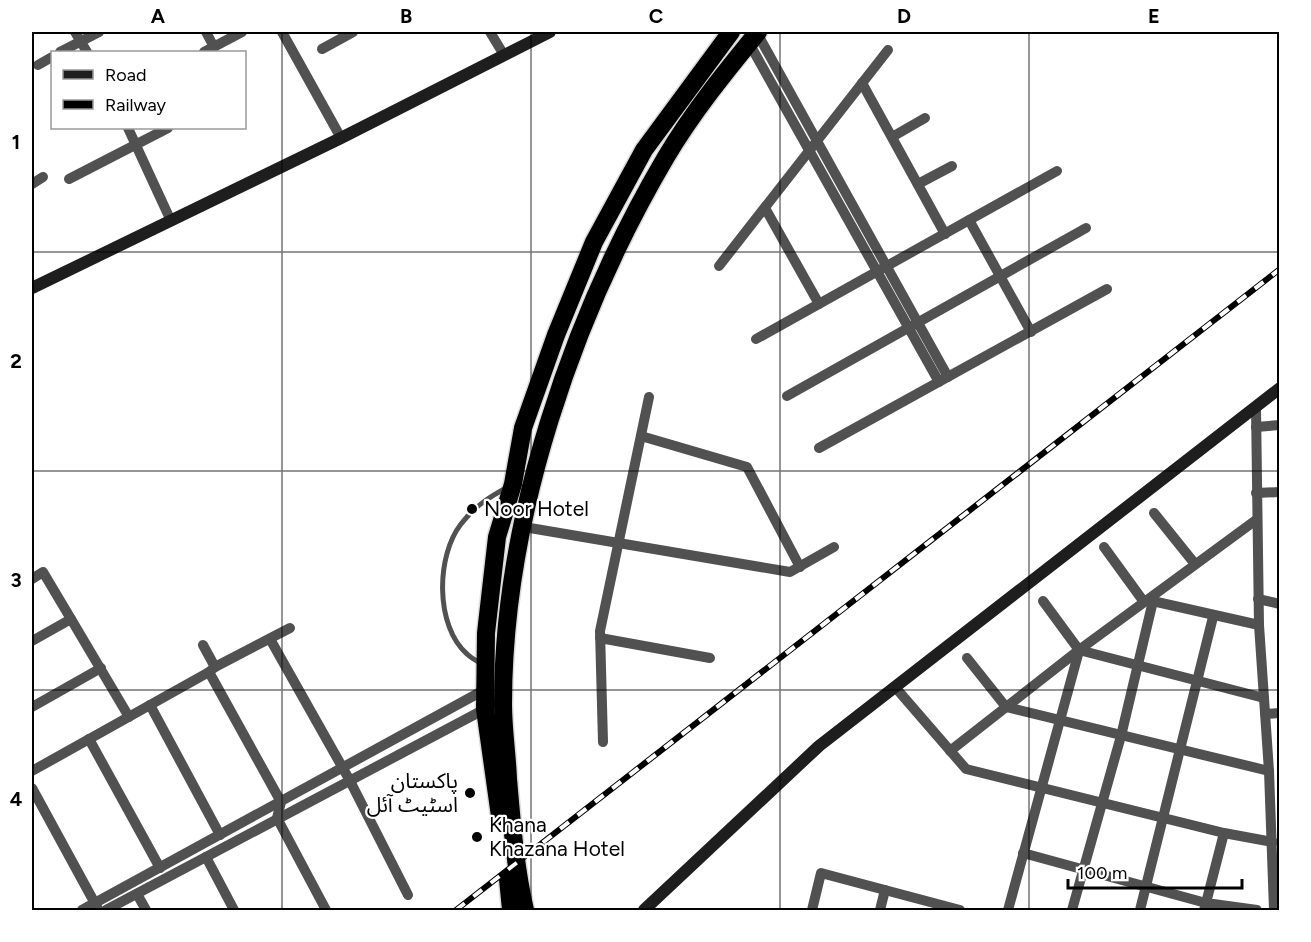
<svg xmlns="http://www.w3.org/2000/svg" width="1311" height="942" font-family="Figtree,'Noto Sans Arabic',sans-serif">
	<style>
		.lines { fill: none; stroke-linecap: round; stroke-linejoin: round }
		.highway-casing { stroke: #dbdbdb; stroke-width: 21 }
		.lane { stroke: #515151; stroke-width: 5 }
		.street { stroke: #515151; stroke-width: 10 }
		.secondary { stroke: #1e1e1e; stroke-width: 12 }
		.highway { stroke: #000; stroke-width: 18 }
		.rail-casing { stroke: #000; stroke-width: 6 }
		.rail { stroke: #fff; stroke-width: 4; stroke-dasharray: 11; stroke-linecap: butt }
		.grid { fill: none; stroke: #000; stroke-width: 1.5; stroke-opacity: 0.55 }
		.poi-dot { fill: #000; stroke: #fff; stroke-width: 2 }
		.labels { text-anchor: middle; stroke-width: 4.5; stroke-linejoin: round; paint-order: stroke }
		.poi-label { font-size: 21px; fill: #000; stroke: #fff; text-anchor: start }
		.neatline { fill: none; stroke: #000; stroke-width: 2 }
		.grid-label { font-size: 20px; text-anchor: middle; font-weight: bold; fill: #000 }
	</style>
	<rect width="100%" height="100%" fill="#fff"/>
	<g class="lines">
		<g class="highway-casing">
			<g id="highway">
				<polyline points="500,816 485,709 486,633 497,537 513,484 523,428 556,335 594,242 644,150 731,32"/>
				<polyline points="508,879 511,910"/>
				<path d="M525,910C515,867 512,824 508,779C507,754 503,729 503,704C503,518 573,315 666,157C692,113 726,71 758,32"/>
			</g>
		</g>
		<path class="lane" d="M482,664C477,661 471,658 467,654C435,626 436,556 461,524C474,507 489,497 508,487"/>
		<g class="street">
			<polyline points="75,32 87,52"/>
			<polyline points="206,32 214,47"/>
			<polyline points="282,32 341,138"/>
			<polyline points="490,32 504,55"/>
			<polyline points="757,33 948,377"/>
			<polyline points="749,43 939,382"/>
			<polyline points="322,49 353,32"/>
			<polyline points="60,52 99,32"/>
			<polyline points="204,52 242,32"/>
			<polyline points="38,65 52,57"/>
			<polyline points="862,83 945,234"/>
			<polyline points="128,128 171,221"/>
			<polyline points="892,137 925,118"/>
			<polyline points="69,179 168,128"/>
			<polyline points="32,184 43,177"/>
			<polyline points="918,184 952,166"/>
			<polyline points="765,208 819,304"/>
			<polyline points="969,220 1031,332"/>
			<polyline points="719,266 888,50"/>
			<polyline points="756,339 1057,171"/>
			<polyline points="787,396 1086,228"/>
			<polyline points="1256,407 1259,625 1269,771 1274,910"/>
			<polyline points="1256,427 1280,425"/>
			<polyline points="641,436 747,467 800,567"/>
			<polyline points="819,448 1107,289"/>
			<polyline points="1256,493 1280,492"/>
			<polyline points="1154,513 1195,564"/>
			<polyline points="524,527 790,572 834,547"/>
			<polyline points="1104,547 1144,602"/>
			<polyline points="32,579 43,572 71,619 32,641"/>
			<polyline points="1258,599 1280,604"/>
			<polyline points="1148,600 1259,625"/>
			<polyline points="1043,601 1079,650 1264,698"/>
			<polyline points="71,619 129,717"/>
			<polyline points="600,638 710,658"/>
			<polyline points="270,639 349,779 408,895"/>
			<polyline points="203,645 215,667 209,672 281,802 277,818 326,910"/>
			<polyline points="967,658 1006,707 1269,771"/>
			<polyline points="215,667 290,628"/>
			<polyline points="895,687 966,769 1224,833"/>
			<polyline points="150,705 220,835"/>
			<polyline points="32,707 101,668"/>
			<polyline points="1265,714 1280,713"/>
			<polyline points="89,739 160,868"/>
			<polyline points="603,742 600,631 649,397"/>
			<polyline points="950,751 1079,650 1256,520"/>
			<polyline points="32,771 209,672"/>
			<polyline points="32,788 98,909"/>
			<polyline points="1023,853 1206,903 1204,910"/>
			<polyline points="206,857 234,910"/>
			<polyline points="137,894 146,910"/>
			<polyline points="82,910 486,689"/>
			<polyline points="106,910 485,709"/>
			<polyline points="812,910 821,873 960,910"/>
			<polyline points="880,910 885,890"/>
			<polyline points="1008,910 1079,651"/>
			<polyline points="1072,910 1121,736 1153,601"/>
			<polyline points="1140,910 1213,617"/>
			<polyline points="1257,910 1206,903 1224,833 1273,842"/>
		</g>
		<g class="secondary">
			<polyline points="32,288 341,138 550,32"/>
			<polyline points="644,910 819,746 1280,388"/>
		</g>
		<use href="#highway" class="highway"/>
		<g class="rail-casing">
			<polyline id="rail" points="456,910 1280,269"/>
		</g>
		<use href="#rail" class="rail"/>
	</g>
	<path class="grid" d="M282,32V910M531,32V910M780,32V910M1029,32V910M32,252H1280M32,471H1280M32,690H1280"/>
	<g class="poi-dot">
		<circle cx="472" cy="509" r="6"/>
		<circle cx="470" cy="793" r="6"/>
		<circle cx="477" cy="837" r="6"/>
	</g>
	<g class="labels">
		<g class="poi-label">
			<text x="484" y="516">Noor Hotel</text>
			<text x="458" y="788" text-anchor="end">پاکستان<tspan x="458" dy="24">اسٹیٹ آئل</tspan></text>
			<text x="489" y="832">Khana<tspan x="489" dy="24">Khazana Hotel</tspan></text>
		</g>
	</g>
	<rect width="1311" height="942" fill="none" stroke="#ffffff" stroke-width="66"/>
	<rect x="51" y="51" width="195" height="78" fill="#ffffff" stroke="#999999" stroke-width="1.5"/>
	<rect x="63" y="70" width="30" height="9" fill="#1e1e1e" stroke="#999999" stroke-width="1.5"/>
	<text x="105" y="81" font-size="18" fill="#000000">Road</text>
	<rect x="63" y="100" width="30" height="9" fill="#000000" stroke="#999999" stroke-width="1.5"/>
	<text x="105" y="111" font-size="18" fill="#000000">Railway</text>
	<path d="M1068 879v9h174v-9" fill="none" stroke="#000000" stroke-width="3"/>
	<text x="1077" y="879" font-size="18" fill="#000000" stroke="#ffffff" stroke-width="4.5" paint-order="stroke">100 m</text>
	<rect x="33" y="33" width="1245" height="876" class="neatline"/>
	<g class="grid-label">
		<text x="158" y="23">A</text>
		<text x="406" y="23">B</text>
		<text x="656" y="23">C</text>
		<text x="904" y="23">D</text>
		<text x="1154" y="23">E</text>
		<text x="16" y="149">1</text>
		<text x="16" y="368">2</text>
		<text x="16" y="587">3</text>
		<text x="16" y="806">4</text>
	</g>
</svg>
